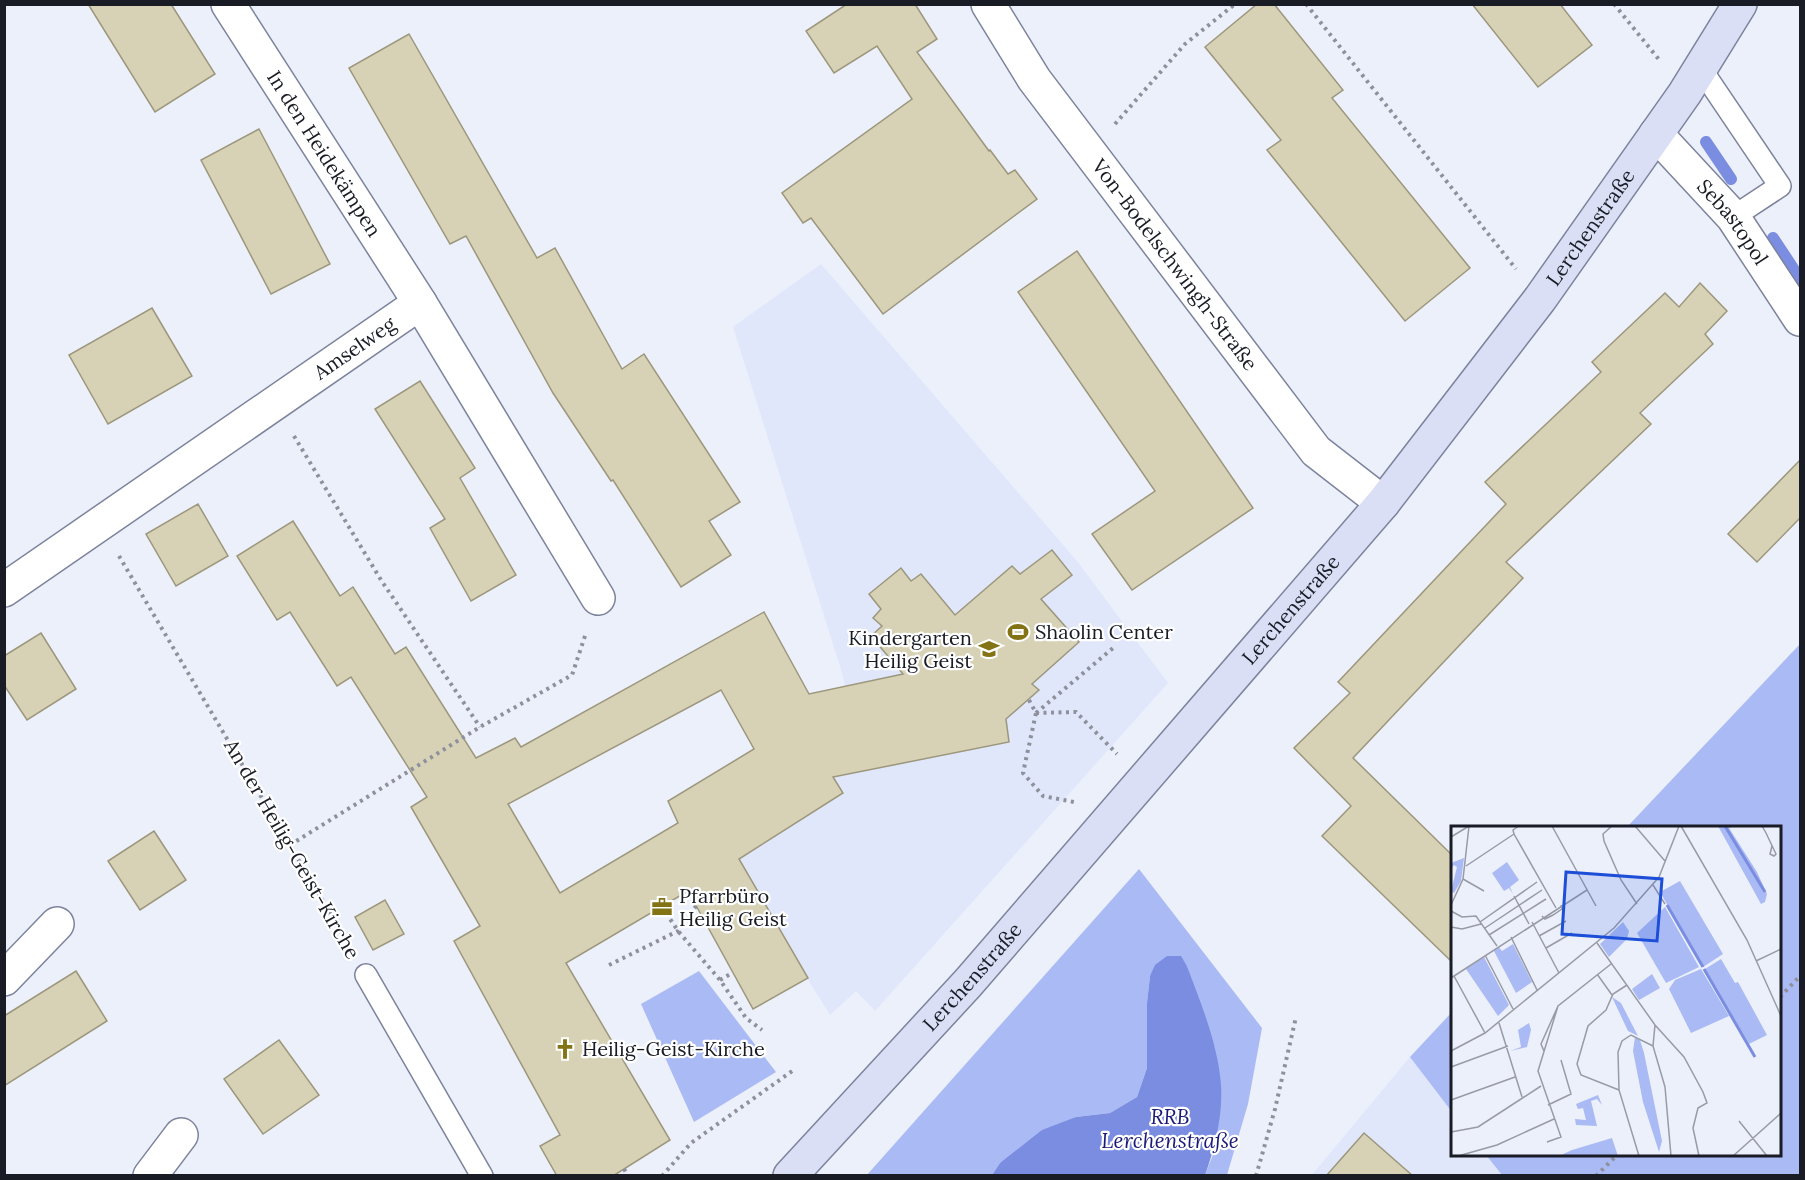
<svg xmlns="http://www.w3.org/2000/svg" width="1805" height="1180" font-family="Lora,serif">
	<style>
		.built { fill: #e0e7fb }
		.green { fill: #aabaf5 }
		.water { fill: #7a8de0 }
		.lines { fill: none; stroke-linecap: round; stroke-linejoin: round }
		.stream { stroke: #7a8de0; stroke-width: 12 }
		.building { fill: #d7d2b5; stroke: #9c977c; stroke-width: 1.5; fill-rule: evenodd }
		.lane-casing { stroke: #7c839c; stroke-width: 24 }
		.street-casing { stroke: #7c839c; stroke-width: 36 }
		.secondary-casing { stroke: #7c839c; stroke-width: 36 }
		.path { stroke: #8e919c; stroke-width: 4; stroke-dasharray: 3 4.5; stroke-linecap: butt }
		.lane { stroke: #fff; stroke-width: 21 }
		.street { stroke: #fff; stroke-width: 33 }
		.secondary { stroke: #dadff5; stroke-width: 33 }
		.labels { text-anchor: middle; stroke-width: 4.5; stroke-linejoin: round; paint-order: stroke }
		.street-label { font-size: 20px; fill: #191b25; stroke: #fff }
		.poi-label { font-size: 20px; fill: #191b25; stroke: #fff; text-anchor: start }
		.water-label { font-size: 21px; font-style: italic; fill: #1b1a79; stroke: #fff }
		.inset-river { fill: none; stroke: #7a8de0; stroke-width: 3 }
		.inset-road { fill: none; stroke: #989ba5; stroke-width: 1.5 }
		.view { fill: #1d4ed8; fill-opacity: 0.15; stroke: #1d4ed8; stroke-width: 3 }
		.inset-edge { fill: none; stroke: #191b25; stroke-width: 3 }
	</style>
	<rect width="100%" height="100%" fill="#ecf0fb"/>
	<g class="built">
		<polygon points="821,264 1077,561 1168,683 875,1011 856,991 830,1015 807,978 753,1009 687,891 843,793 832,775 860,761 843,676 733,327"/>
		<polygon points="1410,1057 1452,1112 1452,1154 1486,1155 1502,1175 1311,1176"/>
	</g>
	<g class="green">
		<polygon points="1800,644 1800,1175 1502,1175 1486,1155 1780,1154 1780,828 1627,827"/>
		<polygon points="1139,869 1262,1028 1248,1104 1227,1175 1205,1175 1214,1152 1219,1118 1215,1049 1187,966 1180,956 1167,956 1150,976 1147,1003 1147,1068 1137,1097 1110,1113 1076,1117 1000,1163 992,1175 866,1176"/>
		<polygon points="699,971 776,1072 694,1122 641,1004"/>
		<polygon points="1452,1012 1452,1112 1410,1057"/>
	</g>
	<path class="water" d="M1167,956H1181L1187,966C1201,1004 1218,1044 1221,1085C1223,1115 1215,1148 1205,1175H992L1000,1163L1042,1130L1076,1117L1110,1113L1137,1097L1147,1068V1003L1150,976L1155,965Z"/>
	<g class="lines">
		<g class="stream">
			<polyline points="1706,142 1731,179"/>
			<polyline points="1773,238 1800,279"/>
		</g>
	</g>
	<g class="building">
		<polygon points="88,4 171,4 215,74 155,112"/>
		<polygon points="847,4 915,4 937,39 917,52 989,151 990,150 1008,174 1015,170 1037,199 883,314 811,218 803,223 782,193 912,99 877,46 834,73 806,31"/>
		<polygon points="1257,4 1274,4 1343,90 1332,98 1470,268 1405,321 1267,150 1281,140 1205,47"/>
		<polygon points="1472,4 1560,4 1592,45 1538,87"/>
		<polygon points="409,34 537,258 555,248 622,369 644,354 740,502 709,521 731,555 681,587 613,480 611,481 553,393 466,236 450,244 349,68"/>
		<polygon points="259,129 330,264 271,294 201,160"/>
		<polygon points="1077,251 1253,508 1132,590 1092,534 1155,491 1018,292"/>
		<polygon points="1700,283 1727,311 1705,334 1713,344 1640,413 1651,424 1506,562 1523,578 1353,758 1452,855 1452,962 1322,836 1351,806 1294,748 1350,693 1338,682 1506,504 1485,482 1601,372 1592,362 1665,293 1679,307"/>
		<polygon points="152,308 192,376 108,424 69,355"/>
		<polygon points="420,381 475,468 460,478 516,575 471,601 430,528 445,519 375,409"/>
		<polygon points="1800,460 1800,518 1757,562 1728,534"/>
		<polygon points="198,504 228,556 176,586 146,534"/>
		<path d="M293,521L340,596L353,587L395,654L406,647L476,758L515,738L521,747L764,612L809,694L903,674L871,636L882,626L873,618L881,609L869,594L901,568L911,581L921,574L955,615L1012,566L1020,574L1052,550L1072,575L1041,599L1079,642L1032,684L1039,690L1006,719L1009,742L833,777L843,793L739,859L808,978L753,1009L688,891L566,963L670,1140L613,1176H557L540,1146L560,1135L454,941L480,926L411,807L427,797L351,677L337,686L290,612L277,620L237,556ZM721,690L754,749L668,801L678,823L560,893L508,804Z"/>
		<polygon points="41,633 76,689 27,720 4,685 4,656"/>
		<polygon points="154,831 186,880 140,910 108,861"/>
		<polygon points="385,900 404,934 373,950 355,917"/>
		<polygon points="76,971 107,1021 4,1086 4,1016"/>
		<polygon points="279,1040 319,1095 263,1134 224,1079"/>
		<polygon points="1364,1133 1413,1176 1326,1176"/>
	</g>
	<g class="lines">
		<g class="lane-casing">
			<g id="lane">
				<polyline points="1701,69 1780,186 1733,217"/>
				<polyline points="366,975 482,1176"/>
			</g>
		</g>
		<g class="street-casing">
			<g id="street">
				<path id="s1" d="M228,4L420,303L598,598"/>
				<path id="s2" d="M988,4L1034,79L1316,451L1383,503"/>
				<path id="s3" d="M1656,134L1733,217L1800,319"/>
				<path id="s4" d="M4,590L420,303"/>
				<polyline points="4,979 57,924"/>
				<polyline points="150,1176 181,1135"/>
			</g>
		</g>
		<g class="secondary-casing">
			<g id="secondary">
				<path id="s5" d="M790,1176L968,983L1383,503L1540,299L1685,93L1740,4"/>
			</g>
		</g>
		<g class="path">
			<polyline points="1306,4 1516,269"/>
			<polyline points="1614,4 1661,62"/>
			<polyline points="1115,124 1185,44 1235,4"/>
			<polyline points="294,436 381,580 480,727"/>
			<polyline points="119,556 350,947"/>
			<polyline points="1029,700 1036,713 1023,773 1043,796 1074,802"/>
			<polyline points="1036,713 1076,712 1117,754"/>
			<polyline points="1036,713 1113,648"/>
			<polyline points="290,845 480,727 572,675 586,633"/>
			<polyline points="662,907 678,931 720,980 746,1018 762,1030"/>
			<polyline points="609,965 678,931 696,906"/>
			<polyline points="720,980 732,973"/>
			<polyline points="1780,997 1800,976"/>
			<polyline points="624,1169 628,1176"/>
			<polyline points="662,1176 691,1143 795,1069"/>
			<polyline points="1256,1176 1275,1109 1296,1017"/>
			<polyline points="1596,1176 1618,1154"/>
		</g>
		<use href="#lane" class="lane"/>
		<use href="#street" class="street"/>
		<use href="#secondary" class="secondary"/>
	</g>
	<defs>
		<g id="stadium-bare" transform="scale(1.62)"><path d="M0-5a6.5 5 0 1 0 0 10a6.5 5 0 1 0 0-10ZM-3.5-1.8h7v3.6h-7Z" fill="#837315" stroke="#fff" stroke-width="2.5" paint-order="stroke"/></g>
		<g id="school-bare" transform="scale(1.62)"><path d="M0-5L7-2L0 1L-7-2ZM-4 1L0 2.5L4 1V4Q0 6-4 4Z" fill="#837315" stroke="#fff" stroke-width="2.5" paint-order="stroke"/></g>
		<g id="office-bare" transform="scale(1.62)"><path d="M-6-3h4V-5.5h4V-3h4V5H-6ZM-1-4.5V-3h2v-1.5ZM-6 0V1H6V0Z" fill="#837315" stroke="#fff" stroke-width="2.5" paint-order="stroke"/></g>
		<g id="church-bare" transform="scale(1.62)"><path d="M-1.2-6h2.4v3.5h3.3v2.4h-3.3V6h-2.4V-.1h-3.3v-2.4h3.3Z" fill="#837315" stroke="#fff" stroke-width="2.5" paint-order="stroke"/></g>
	</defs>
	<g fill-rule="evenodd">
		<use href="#stadium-bare" x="1018" y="632"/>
		<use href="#school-bare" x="989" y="649"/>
		<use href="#office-bare" x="662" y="907"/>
		<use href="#church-bare" x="565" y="1049"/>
	</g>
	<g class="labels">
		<g class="street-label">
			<text dy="7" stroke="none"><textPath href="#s1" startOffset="178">In den Heidekämpen</textPath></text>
			<text dy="7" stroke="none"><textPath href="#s3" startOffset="117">Sebastopol</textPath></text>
			<text dy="7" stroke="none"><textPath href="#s5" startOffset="1242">Lerchenstraße</textPath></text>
			<text dy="7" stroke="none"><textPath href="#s2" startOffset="321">Von-Bodelschwingh-Straße</textPath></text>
			<text dy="7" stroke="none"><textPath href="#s4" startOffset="426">Amselweg</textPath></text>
			<text dy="7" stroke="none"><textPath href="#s5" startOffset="756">Lerchenstraße</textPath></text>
			<text transform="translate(292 849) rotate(60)" y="7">An der Heilig-Geist-Kirche</text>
			<text dy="7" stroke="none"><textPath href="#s5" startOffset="270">Lerchenstraße</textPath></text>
		</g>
		<g class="poi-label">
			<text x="1035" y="639">Shaolin Center</text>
			<text x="972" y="645" text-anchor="end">Kindergarten<tspan x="972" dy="23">Heilig Geist</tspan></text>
			<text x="679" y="903">Pfarrbüro<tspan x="679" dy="23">Heilig Geist</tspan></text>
			<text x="582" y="1056">Heilig-Geist-Kirche</text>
		</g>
		<g class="water-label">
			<text x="1170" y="1124">RRB<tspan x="1170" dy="24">Lerchenstraße</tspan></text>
		</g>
	</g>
	<g transform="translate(1451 826)">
		<rect width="330" height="330" fill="#ecf0fb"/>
		<path d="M267,0H284L278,2L306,46L316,68L314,76L310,78ZM13,32L10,55L3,67L0,65L6,41L3,39L0,43V37ZM56,36L68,54L59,61L62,68L58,62L53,65L41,47ZM229,55L272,128L252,141L209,66ZM214,81L248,141L215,157L186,107ZM172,96L178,105L176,113L158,131L149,118ZM62,118L81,156L65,167L43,125L48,121L51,125ZM33,131L58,179L47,190L15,143ZM270,133L284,157L287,156L316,209L298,218L254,143ZM250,143L278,190L240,207L218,163L224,154ZM201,148L209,162L188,174L181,163ZM161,171L170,177L187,210L177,205ZM78,197L80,204L76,221L59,225L70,221L67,204ZM184,211L189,214L193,227L211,315L208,326L192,276L182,225ZM147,269L151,279L146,273L140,275L146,300L125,299L124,293L135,294L132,282L127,283L125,278ZM161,312L167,330H108L121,324Z" fill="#aabaf5"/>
		<path class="inset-river" d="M274,0L314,66M216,79L252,141M253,143L304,231"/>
		<path class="inset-road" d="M68,0L62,4L63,8L105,82M101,0L145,80M161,0L152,8L153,15L170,54L186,78M184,0L214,35M230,0L296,114L330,190M311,0L315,7L325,28L323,30L319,28L321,20M0,11L18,0M15,40L63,8M12,53L33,65M202,59L214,78M63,70L78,98M0,79L12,53L18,0M0,85L11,91L25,90L46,120M91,90L94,93L102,89L111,83L110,79M29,96L86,56M81,96L108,147M0,101L11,103L30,98M34,102L91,64M38,109L95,73M88,110L115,95M60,111L86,164M146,117L204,199L233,231L252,266L256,277L247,282L242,302L248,330M95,122L121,107M34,129L62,183M305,135L330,123M146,148L161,169M3,150L34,207M0,152L136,64M48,197L71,271M204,199L202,220L214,261L220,330M0,225L34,207L163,102L208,51L228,0M93,225L90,218L107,180M0,241L57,220M168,264L130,249L126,238L137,200L155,184L162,168L176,159M0,274L64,251M97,279L120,268L110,234M288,295L316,330M0,306L27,301L90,260M96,316L110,311L87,245L107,180L160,138M7,330L46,319L103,293M188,330L168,264L167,226L171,215L180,209L202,220M282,330L330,287"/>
		<path class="view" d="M115,46L211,53L206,115L111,108Z"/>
		<rect width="330" height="330" class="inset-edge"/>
	</g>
	<rect width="1805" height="1180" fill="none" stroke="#191b25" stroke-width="12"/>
</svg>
